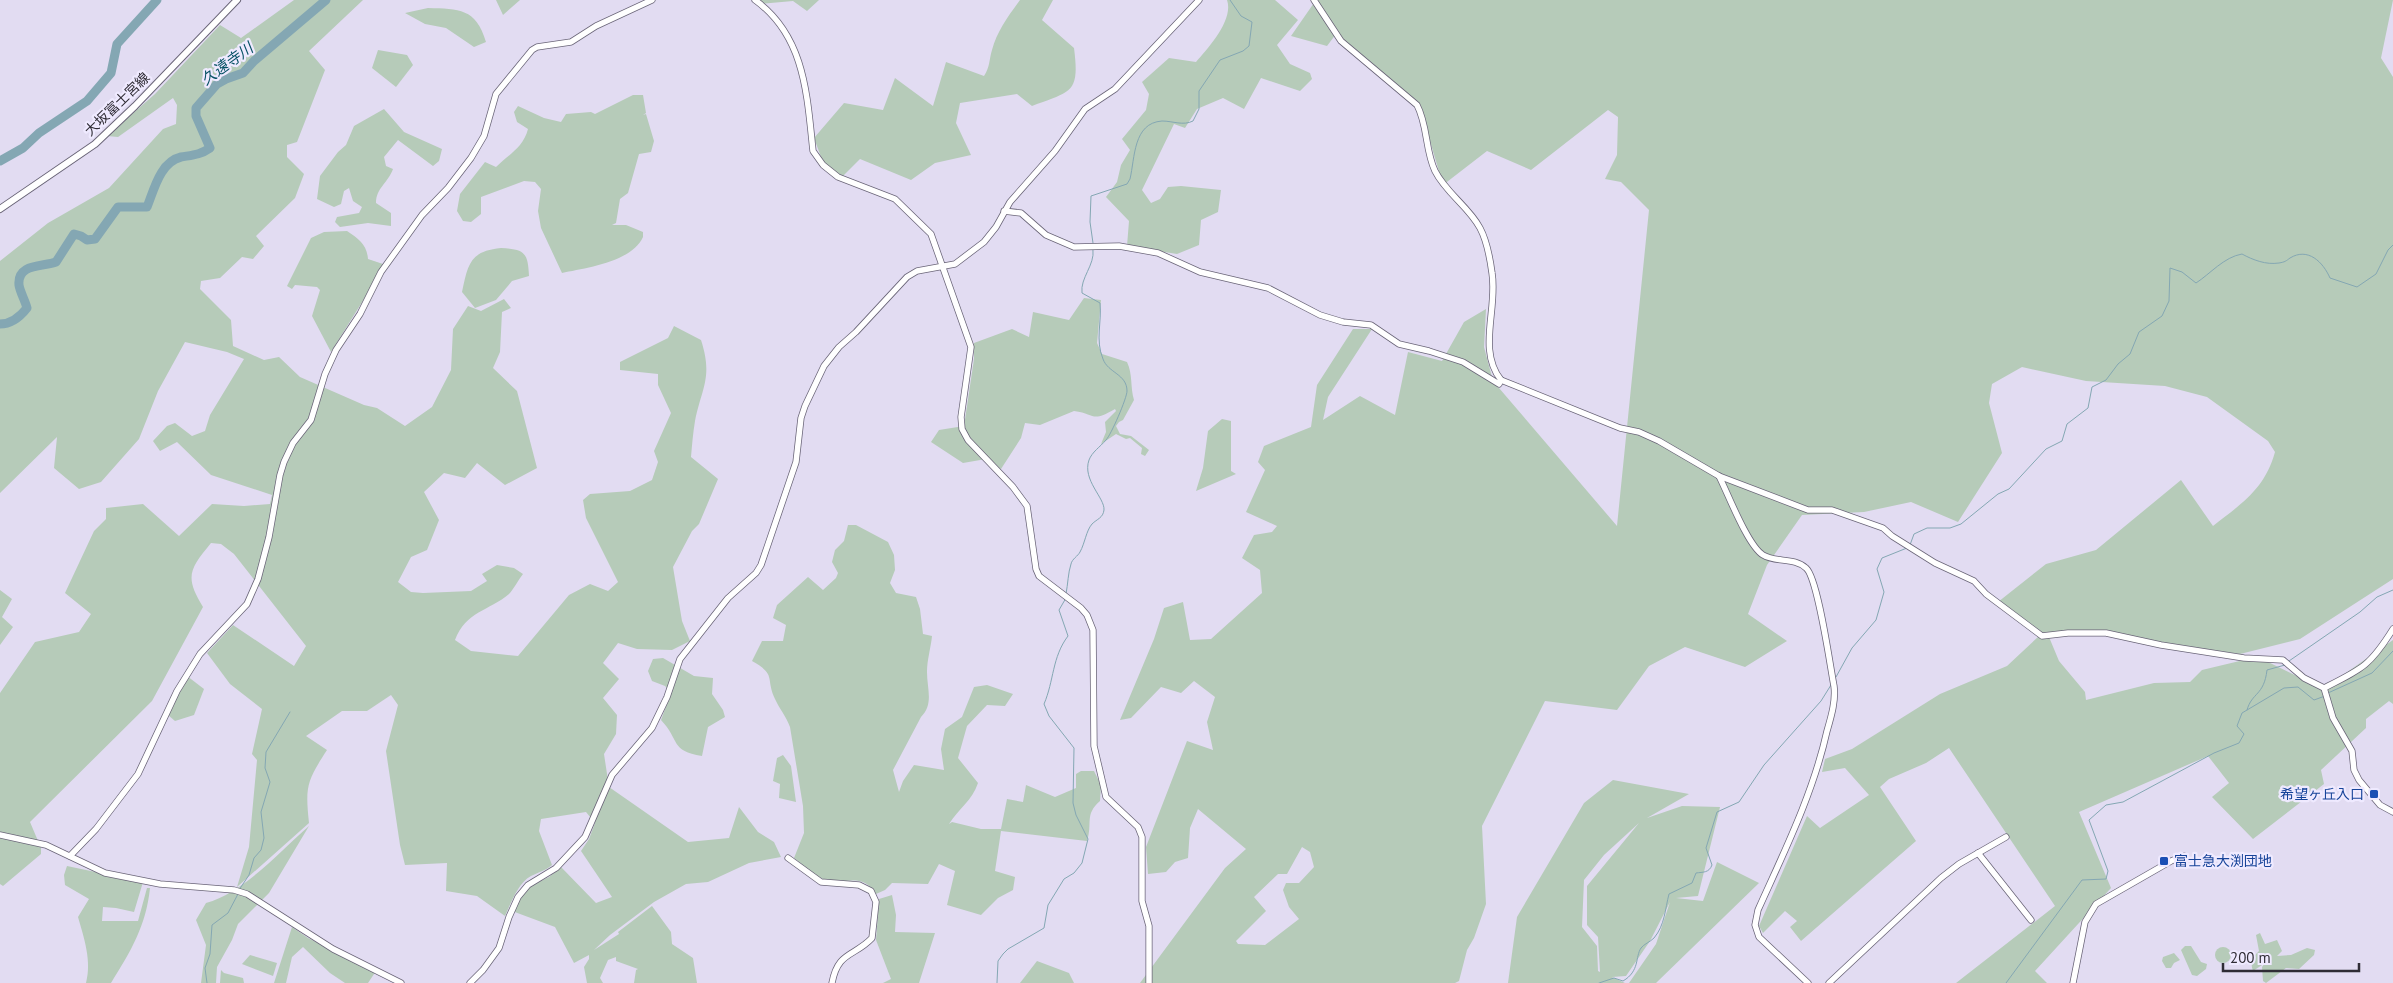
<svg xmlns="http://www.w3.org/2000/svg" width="2393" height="983" font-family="'PT Sans','Noto Sans JP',sans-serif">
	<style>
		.green { fill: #b6cbb9; fill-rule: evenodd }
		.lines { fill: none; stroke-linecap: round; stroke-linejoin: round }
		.stream { stroke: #84a7b3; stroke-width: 1 }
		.river { stroke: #84a7b3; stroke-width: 9 }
		.tertiary-casing { stroke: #6a6578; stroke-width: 7 }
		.secondary-casing { stroke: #6a6578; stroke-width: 8 }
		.tertiary { stroke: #fff; stroke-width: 5.5 }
		.secondary { stroke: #fff; stroke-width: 6 }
		.transit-dot { fill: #1a4fb4; stroke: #efeaff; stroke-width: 2 }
		.labels { text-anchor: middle; stroke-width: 4.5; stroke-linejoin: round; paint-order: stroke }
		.street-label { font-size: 14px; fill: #2f2c35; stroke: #efeaff }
		.transit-label { font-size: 14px; fill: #164399; stroke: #efeaff; text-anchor: end }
		.water-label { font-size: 15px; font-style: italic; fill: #065164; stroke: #efeaff }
	</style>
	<rect width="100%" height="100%" fill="#e2dcf2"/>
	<g class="green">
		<path d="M294,0H363L309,51L325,70L297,142L287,145V157L304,174L295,198L256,236L264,246L253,259L242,257L220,278L201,281L200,289L231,320L233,346L264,360L279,357L300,377L364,405L377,408L405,426L432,407L451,370L453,329L468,306L481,311L504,299L511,308L502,312L500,352L493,368L517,391L537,468L505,485L477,463L465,478L444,473L424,492L439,520L427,550L411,557L398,582L411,592L423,593L471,591L487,581L482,574L497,565L514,568L523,574C518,580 514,589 509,594C489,611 466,611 455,640L471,651L518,656L569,595L590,584L608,591L618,582L586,518L583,500L590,494L630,491L652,480L658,462L654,451L671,413L658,385V374L620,370V362L668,338L674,326L701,340C713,377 702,387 695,421C693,433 692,445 691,457L718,479L699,524L692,531L673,567L682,621L690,641L672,650L637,649L618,643L603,663L619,679L603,698L617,715L616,734L604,754L609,787L688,842L729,838L739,807L758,832L774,842L781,857L749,863L708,882L686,884L654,902L610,935L594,950L619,934L618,932L652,906L671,932L672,944L693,958L697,983H634L636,970L638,969L616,961V957L608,960L600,978L603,983H587L584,967L589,959V955L574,963L555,927L512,911L528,887L549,877L561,867L596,903L612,897L581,851L589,839L595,823L586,812L541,819L539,831L552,865C545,871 539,872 531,876C518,883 511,903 505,916L477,896L446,891L447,863L405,865L400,845L386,751L398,705L391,695L367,711H342L306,736L327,750C307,781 305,786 309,823L237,887L249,847L257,760L252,754L262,709L230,684L207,653L233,625L294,666L306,646L234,554L221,544L211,543C190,569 184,576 203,607L152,701L30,822L41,848V854L3,886L0,884V693L35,642L79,632L91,614L65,593L94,531L106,519V508L143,504L179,536L212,504L244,506L270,504L272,495L211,475L177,442L160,451L153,441L167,426L175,423L192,436L205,431L210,415L244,359L227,352L185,342L158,391L139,439L101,482L79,489L54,468L57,437L0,493V261L48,223L109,188L163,129L176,124L177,105L173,98L118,137L107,136L155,94L220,25L241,38Z"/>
		<polygon points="496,0 520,0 503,15"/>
		<polygon points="755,0 819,0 807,11 793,1 760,4"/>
		<path d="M1020,0H1053L1042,20L1074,48C1080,94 1071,91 1032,106L1017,94L960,103L956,123L971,155L935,163L911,180L860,159L843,176L824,165L814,138L844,103L883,110L895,78L933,106L946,62L984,76C990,67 989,60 992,50C997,31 1009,15 1020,0Z"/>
		<path d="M1227,0H1275L1298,20L1277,45L1290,64L1310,73L1312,79L1300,91L1261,78L1244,109L1223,98L1197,109L1185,128L1174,124L1142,190L1151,203L1160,199L1168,187L1181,186L1221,190L1218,212L1201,220L1199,245L1177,254L1127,246L1129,221L1106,197L1117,182L1121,165L1130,150L1122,139L1146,110L1149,94L1142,82L1169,58L1196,62C1208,48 1234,20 1227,0Z"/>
		<path d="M1316,0H2393L2381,58L2393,77V579L2300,639L2240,654L2172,645L2106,633L2042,636L1998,602L2046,564L2096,550L2181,480L2213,526C2241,504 2265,489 2275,452L2268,441L2207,397L2165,386L2086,381L2022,367L1992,384L1989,403L2002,453L1958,522L1911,502L1864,512L1802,515L1767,565L1748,614L1787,641L1745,667L1685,647L1649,666L1617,710L1545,701L1482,826L1486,904L1474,938L1467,950L1459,981L1455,983H1140L1225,868L1246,849L1198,809L1190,828L1188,858L1175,862L1166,872L1148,874L1146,847L1187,741L1213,750L1207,722L1215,697L1194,681L1181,693L1161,687L1131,718L1120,720L1154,639L1164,608L1183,602L1190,640L1211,639L1262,593L1260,570L1242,558L1254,535L1272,532L1277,526L1246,512L1265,470L1258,462L1264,446L1311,427L1317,385L1353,329H1372L1328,397L1323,420L1360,396L1395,415L1408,352L1442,361L1464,322L1486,309L1484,347L1493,381L1617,526L1649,210L1621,182L1605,179L1617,155L1618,117L1608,110L1531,170L1487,151L1443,185L1422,114L1336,34L1327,46L1291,36ZM1302,847L1310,852L1314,867L1299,883H1286L1283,890L1289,907L1299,919L1265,945L1238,944L1236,941L1266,911L1254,897L1278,874H1287Z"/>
		<path d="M428,8C459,9 476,8 486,42L474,47L446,28L425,24L405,13Z"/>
		<polygon points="378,50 407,55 413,65 396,87 372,68"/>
		<path d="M633,95H643L646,113L643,115L646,114L654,141L651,152L639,154L628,193L620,199L616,223L612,225H626L643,232V237C632,262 585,268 562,273L541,228L538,211L541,189L535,182L524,181L481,197V214L471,222L463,221L457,211L460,194L485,162L496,167C509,154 523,148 528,129L517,122L514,112L518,106L544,118L561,122L566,114L591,112L595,114Z"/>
		<path d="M384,109L404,132L442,149L439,161L433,166L398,140L384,157L386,166L393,169C388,183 376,188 376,203L391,213V226L368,223L340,227L335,222L337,217L359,213L362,207L353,201L349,188L344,191L341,204L334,207L317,199L320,176L338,152L346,145L354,126Z"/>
		<path d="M347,231C359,239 367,245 368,259L383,264L364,299L331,352L312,316L320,290L317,287L295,285L292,289L287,286L311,238L324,232Z"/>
		<path d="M501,248C525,249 528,253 529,276L512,281L496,300L475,308L462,292C468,264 470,251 501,248Z"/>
		<path d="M1084,298L1101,300L1097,343L1102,354L1127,362C1133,375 1130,387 1134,400L1123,420L1119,422L1116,426L1120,434L1131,436L1149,450L1145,456L1141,454L1142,448L1130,438L1126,439L1116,434L1101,444L1106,432L1105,422L1116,411L1115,409C1091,423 1096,414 1074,411L1040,425L1025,423L1021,438L1001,469L986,459L963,463L931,442L939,430L964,426L974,359V343L1012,329L1029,337L1033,312L1069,320Z"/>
		<polygon points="1222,419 1231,421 1231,471 1236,474 1196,491 1203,468 1208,431"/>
		<path d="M848,525H856L888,542L894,555L895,570L890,583L896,593L916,597L920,609L923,634L932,636C931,647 927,660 927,672C927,689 934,704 921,717L893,770L899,792L903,781L914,765L944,770L941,749L945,729L962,717L974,687L987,685L1013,694L1005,706L987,705L967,726L958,758L978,783C972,801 959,808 949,824L952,822L981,829H1001L1007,799L1023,802L1026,785L1055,797L1076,788V774L1081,771H1094L1101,785L1100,801C1084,815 1093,823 1087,841L1001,831L995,871L1015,877L1013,890L998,898L981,915L947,905L955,871L939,864L928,884L892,883L885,890L876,894C861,870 843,887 823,879C813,875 803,865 794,858L804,833L803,806L790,727C786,716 779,708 775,699C765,677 777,675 752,661L762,641H783L786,625L773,618L777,605L808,577L823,590L836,578L838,573L832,562L835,550L844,541Z"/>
		<polygon points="0,590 12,599 2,617 13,627 0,645"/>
		<polygon points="2039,636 2049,637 2059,661 2085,692 2086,700 2154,683 2190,682 2202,670 2248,659 2266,661 2323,689 2393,640 2393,704 2389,701 2366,719 2366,728 2321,770 2324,784 2253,839 2212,797 2229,783 2208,756 2079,812 2111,888 2035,971 2047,983 1956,983 2055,906 1949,748 1926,763 1889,779 1880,787 1916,841 1801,941 1790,927 1797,921 1785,911 1763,933 1759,926 1807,816 1820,828 1869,795 1845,768 1822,772 1825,759 1852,749 1940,694 2007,666"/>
		<path d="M663,658L694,676L713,678L712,694L723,710L725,717L708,727L702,756C670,751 680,740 661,720L671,693L665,686L652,681L648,671L653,659Z"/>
		<polygon points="187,676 204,689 194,715 175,721 168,715"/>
		<polygon points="783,755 791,766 796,802 779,798 780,784 773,781 777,758"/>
		<path d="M1613,780L1689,794L1647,818L1682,806L1720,807L1698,896L1676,898L1703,901L1717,862L1759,883L1656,983H1629L1656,944L1670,902L1650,941L1626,976L1612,977L1625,983H1508L1517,917L1584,803ZM1639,823L1587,886V925L1598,937L1600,972L1598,971L1597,946L1582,927L1584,880L1604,855Z"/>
		<path d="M309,826L269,893L238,924L232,940L217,967L216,983H201L206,945L196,920L206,903C245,892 279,852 309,826Z"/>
		<path d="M67,866L143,882L134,912L116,908L103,907L102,921H138L147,888H150C146,926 131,951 111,983H86C92,961 84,938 78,917L89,899L65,885L64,875Z"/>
		<polygon points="892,895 896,915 895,932 935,933 919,983 883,983 891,979 876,940 879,899"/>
		<polygon points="292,927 308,938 376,971 368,983 345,983 330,973 303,947 292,957 286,983 274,983"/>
		<path d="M2260,933L2265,944L2277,940L2282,951L2277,956L2291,955L2307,948L2315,950L2314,955L2299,969L2286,968L2266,983L2263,981L2262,967L2265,963L2253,971C2250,963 2252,957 2259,951L2256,935Z"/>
		<polygon points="2185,946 2191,946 2201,962 2207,964 2206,969 2197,976 2192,975 2181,950"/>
		<circle cx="2223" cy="955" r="8"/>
		<polygon points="2174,953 2180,960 2174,963 2171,968 2166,968 2162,961 2163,957"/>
		<polygon points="250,955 277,963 273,976 242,964"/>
		<polygon points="1037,961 1069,973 1074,983 1020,983"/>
		<polygon points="221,970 224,973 243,978 244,983 220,983"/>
	</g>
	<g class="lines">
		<g class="stream">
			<path d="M1093,243L1090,222L1091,196L1127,184L1130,179C1135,158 1133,123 1162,121C1173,121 1183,126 1193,121L1199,109V91L1220,60L1243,51L1249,46L1252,22L1241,16L1230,0"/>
			<path d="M1910,545L1914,534L1927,528H1950L1961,524L1998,494L2009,489L2046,449L2062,441L2067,424L2088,408L2092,387L2106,380L2118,364L2130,354L2139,332L2162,316L2169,301L2170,268L2182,272L2196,283C2210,274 2224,257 2242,254C2253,260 2266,265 2279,263C2285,262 2286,261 2290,258C2308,247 2323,262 2330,278L2357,287L2376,274L2388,250L2393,245"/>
			<path d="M1066,594C1068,584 1068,573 1071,564C1072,559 1078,556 1080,552C1085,543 1086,531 1092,524C1097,519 1103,518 1104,510C1105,498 1082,480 1089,460C1092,452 1100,447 1106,440C1111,435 1127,398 1127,391C1127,374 1108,373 1103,359C1095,340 1102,322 1100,303L1082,293C1080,278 1095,265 1093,250"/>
			<polyline points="2289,661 2360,612 2377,597 2393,590"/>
			<polyline points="1836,677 1852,648 1876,620 1884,592 1877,569 1882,558 1907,548"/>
			<polyline points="2328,693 2372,673 2393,651"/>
			<path d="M2247,710C2252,692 2264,696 2267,670L2285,665"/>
			<polyline points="239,890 249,875 254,858 261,850 264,838 261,812 270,782 265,768 266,752 290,712"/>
			<polyline points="207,983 205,968 210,954 212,925 228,913 238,894"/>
			<path d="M997,983L998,961L1003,954L1008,949L1044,928L1048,905L1064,879L1074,873L1082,863L1088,839L1076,815L1073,803L1074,748L1049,716L1044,704C1054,681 1052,657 1068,636L1059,610L1066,598"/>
			<path d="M1599,983L1614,978L1623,981C1640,971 1635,957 1641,948C1644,944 1650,942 1654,938C1665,925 1665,909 1669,894L1692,883L1696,873C1703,872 1709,873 1712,865L1706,848L1717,812L1739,802L1764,765L1821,701L1831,685"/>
			<polyline points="2006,983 2082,880 2106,879 2108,871 2089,820 2106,805 2123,802 2214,753 2239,743 2244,734 2237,726 2242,713 2284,688 2298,687 2314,700 2325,696"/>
		</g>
		<g class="river">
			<polyline points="0,161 23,148 39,133 87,101 111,73 117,44 157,0"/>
			<path d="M0,324C12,324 20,317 27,308C25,300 20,292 19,285C17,263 43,267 56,262L74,234L81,236L87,240L95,239L118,207H147C154,190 160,162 181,157C193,155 200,155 210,148L196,116V108L217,84L226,79L243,73L254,61L326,0"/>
		</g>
		<g class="tertiary-casing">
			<g id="tertiary">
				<path d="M755,0C805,36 807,95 813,151L823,165L838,177L895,199L931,234L971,347L961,417L962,429L968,440L1013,487L1027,506L1036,569L1039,576L1081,608L1087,615L1093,630L1094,746L1106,797L1138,827L1142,837V901L1149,926V983"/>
				<path d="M1314,0L1341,41L1417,105C1428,126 1425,150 1435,171C1446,193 1469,207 1480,228C1487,241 1490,258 1492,273C1498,308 1477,350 1501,380"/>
				<polyline points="1004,211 1021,213 1046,235 1074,247 1119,246 1158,253 1200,272 1268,288 1320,315 1343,322 1371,325 1399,344 1429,351 1463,362 1499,384 1501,380 1620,428 1639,432 1659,441 1719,476 1808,510 1832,510 1883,528 1892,536 1935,563 1974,581 1986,594 2042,636 2068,633 2106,633 2161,645 2244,658 2283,660 2304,678 2324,688 2333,718 2352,751 2354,770 2359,780 2380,805 2393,812"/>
				<path d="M1719,476C1728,494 1748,546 1763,555C1776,563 1794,557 1806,568C1818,578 1830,666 1834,686C1836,701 1831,717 1827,731C1813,794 1784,852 1758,910L1755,925L1759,937L1808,983"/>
				<path d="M2324,688C2362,669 2370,666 2393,629"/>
				<polyline points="0,835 46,845 105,873 160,884 234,890 247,894 333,949 401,983"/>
				<polyline points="1978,853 2031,920"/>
				<polyline points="70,856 96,829 138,774 177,691 200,654 247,604 258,579 269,537 280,475 284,462 293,443 311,420 325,374 336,350 360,314 381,272 422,215 448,188 471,158 484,136 496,94 532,50 537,47 571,42 596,26 652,0"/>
				<path d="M788,858L821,882L859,885L871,891L876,902L872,938C854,957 838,951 832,983"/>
				<polyline points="470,983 483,970 499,948 509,917 518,897 528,885 556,868 585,837 612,775 652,728 667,697 680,659 728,598 756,573 761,565 796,462 801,418 805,406 824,366 839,347 856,332 907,277 917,271 955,264 984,242 996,227 1010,202 1055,151 1085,109 1115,89 1199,0"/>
				<polyline points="1829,983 1941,878 1959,864 2006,837"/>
				<polyline points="2073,983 2085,922 2096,904 2171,861 2184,856"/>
			</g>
		</g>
		<g class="secondary-casing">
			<polyline id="secondary" points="0,209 95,144 135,106 237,0"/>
		</g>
		<use href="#tertiary" class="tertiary"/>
		<use href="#secondary" class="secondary"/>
	</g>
	<g class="transit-dot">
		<rect x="2369" y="789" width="10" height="10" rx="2.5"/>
		<rect x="2159" y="856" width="10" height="10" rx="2.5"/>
	</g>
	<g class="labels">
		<g class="street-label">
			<text transform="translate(117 104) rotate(-44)" y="5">大坂富士宮線</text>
		</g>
		<g class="transit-label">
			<text x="2364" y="799">希望ヶ丘入口</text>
			<text x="2174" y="866" text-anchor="start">富士急大渕団地</text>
		</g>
		<g class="water-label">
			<text transform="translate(227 64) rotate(-36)" y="5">久遠寺川</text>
		</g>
	</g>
	<path d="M2223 963v8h136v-8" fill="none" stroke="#2f2c35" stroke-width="2.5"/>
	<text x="2230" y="963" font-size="15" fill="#2f2c35" stroke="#efeaff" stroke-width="4" paint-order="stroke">200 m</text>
</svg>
